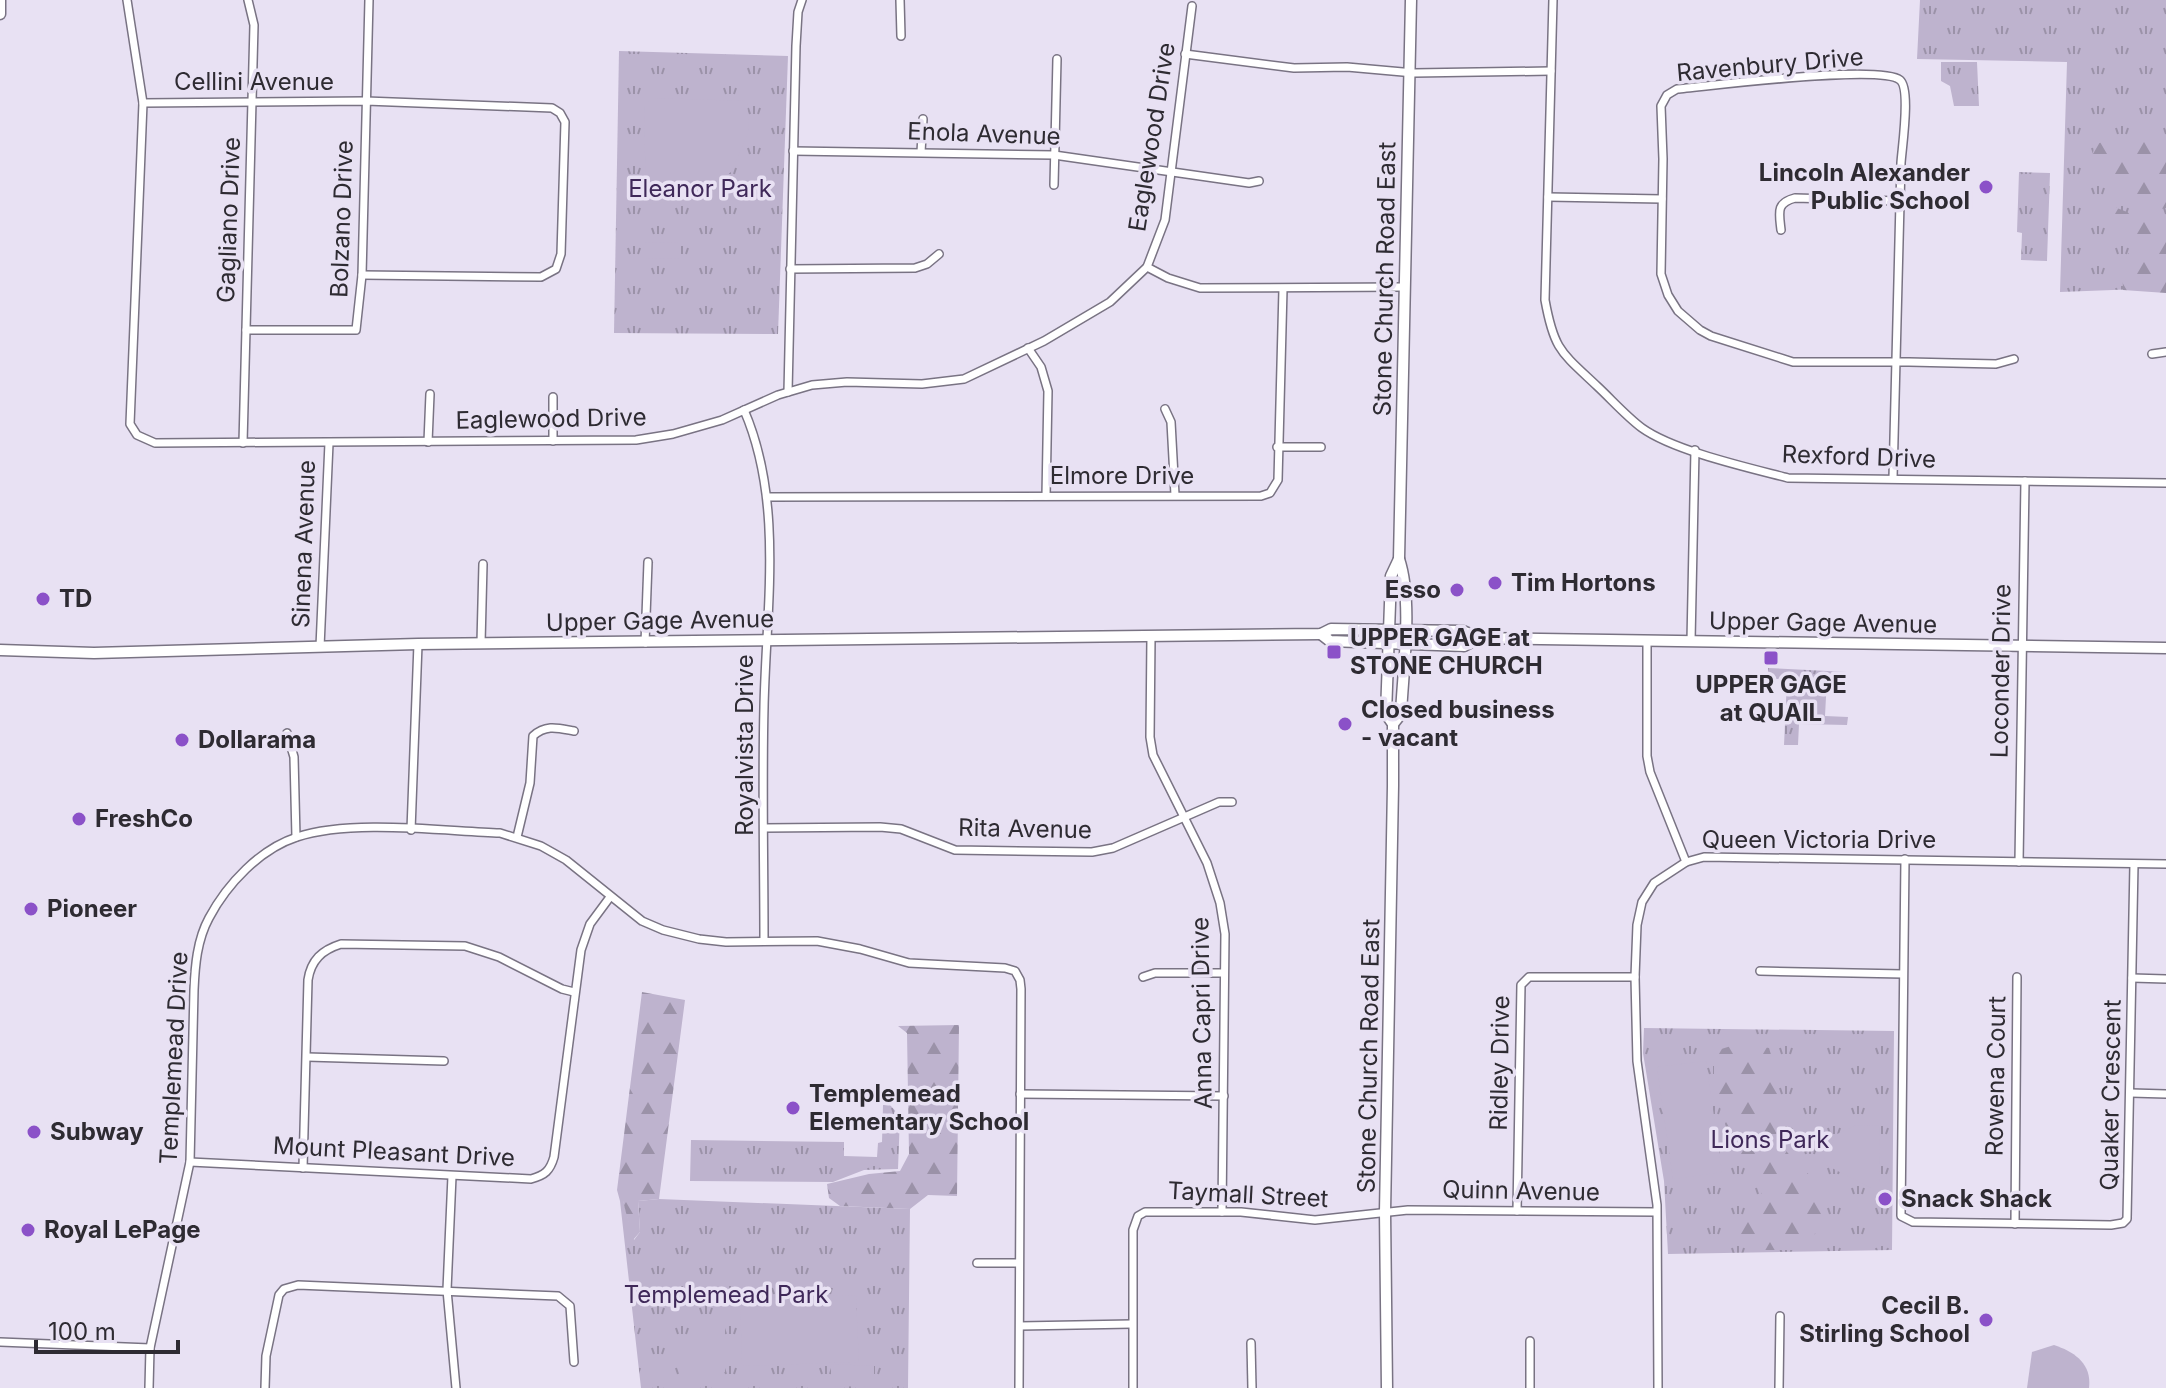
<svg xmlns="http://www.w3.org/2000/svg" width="2166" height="1388" font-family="Inter,sans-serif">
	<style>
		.grass { fill: url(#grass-tufts) }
		.forest { fill: url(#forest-firs) }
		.pitch { fill: #beb3ce }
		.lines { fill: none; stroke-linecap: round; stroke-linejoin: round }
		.minor-casing { stroke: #797383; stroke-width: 10 }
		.secondary-casing { stroke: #797383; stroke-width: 13 }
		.minor { stroke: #fff; stroke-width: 7 }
		.secondary { stroke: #fff; stroke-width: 10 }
		.poi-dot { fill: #8b51c8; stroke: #e8e1f3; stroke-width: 3 }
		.labels { text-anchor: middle; stroke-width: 7; stroke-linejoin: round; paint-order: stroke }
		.street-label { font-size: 24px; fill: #2e2b32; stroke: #e8e1f3 }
		.poi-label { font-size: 24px; font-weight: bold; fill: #2e2b32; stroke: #e8e1f3; text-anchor: start }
		.park-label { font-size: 24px; fill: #3f2859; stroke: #e8e1f3 }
	</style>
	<defs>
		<pattern id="grass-tufts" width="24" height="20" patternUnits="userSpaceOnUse" patternTransform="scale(2)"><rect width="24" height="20" fill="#beb3ce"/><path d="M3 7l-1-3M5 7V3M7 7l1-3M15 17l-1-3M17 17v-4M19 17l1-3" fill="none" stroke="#9b92a8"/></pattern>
		<pattern id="forest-firs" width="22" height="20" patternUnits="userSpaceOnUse" patternTransform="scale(2)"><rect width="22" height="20" fill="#beb3ce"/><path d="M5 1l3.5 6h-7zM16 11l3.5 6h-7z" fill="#9b92a8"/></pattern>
	</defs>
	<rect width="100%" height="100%" fill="#e8e1f3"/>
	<g class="grass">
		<polygon points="1920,0 2166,0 2166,288 2060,292 2067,62 1917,59"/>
		<polygon points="619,51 788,56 778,334 614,333"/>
		<polygon points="1941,62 1977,62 1979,106 1954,106 1950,86 1941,81"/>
		<polygon points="2019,172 2050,173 2047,261 2021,260 2022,233 2017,232"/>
		<polygon points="1768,668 1847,672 1847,679 1827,678 1825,716 1848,717 1847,725 1799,724 1798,745 1784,745 1787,680 1768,678"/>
		<polygon points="1644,1028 1894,1031 1892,1250 1668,1254 1664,1181 1643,1053"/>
		<polygon points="883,1105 890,1105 900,1116 898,1169 864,1170 833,1182 690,1181 691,1140 844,1142 844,1156 877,1157 878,1143 882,1142"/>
		<polygon points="659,1199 910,1209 908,1388 641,1388 620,1201 623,1200 634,1240 640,1232 638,1201"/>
	</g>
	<g class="forest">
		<polygon points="2136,134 2147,134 2155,144 2166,140 2166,208 2161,209 2123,191 2091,161 2095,144"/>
		<polygon points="2112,206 2137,216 2142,209 2151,214 2166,215 2166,293 2123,290 2122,259 2140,243 2129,232 2125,222 2111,213"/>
		<polygon points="642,992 685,1000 659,1199 638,1201 640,1232 633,1240 623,1201 620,1201 617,1190"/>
		<polygon points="959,1025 957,1196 928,1195 910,1209 840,1206 829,1198 827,1184 869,1174 900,1171 909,1154 907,1033 898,1026"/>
		<path d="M1741,1043L1769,1048C1772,1059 1779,1073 1779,1084C1778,1110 1766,1116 1781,1143C1801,1177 1832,1177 1825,1225L1796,1250H1752L1735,1240L1733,1228L1752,1210L1762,1196L1759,1185L1735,1157L1714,1087V1063L1718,1050Z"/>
	</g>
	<g class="pitch">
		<polygon points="653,98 747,101 749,131 731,172 696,197 646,205 644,105"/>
		<polygon points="645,242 679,243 679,259 645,258"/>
		<polygon points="1706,1061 1722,1172 1673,1179 1657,1067"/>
		<polygon points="1857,1125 1880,1126 1879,1184 1873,1189 1822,1163 1837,1134"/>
		<polygon points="856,1295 859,1362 742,1366 740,1299"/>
		<rect x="698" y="1318" width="27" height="54"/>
		<path d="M2054,1345C2075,1352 2092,1364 2089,1388H2027L2032,1352Z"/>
		<rect x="680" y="1356" width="9" height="32"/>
		<polygon points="831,1364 874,1366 874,1387 831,1386"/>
	</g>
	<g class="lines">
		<g class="minor-casing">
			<g id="minor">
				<polyline points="127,0 143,103 130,424 137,435 155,443 636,440 673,434 722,420 778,395 812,385 847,382 922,384 964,379 1044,341 1110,302 1147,267 1165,220 1192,6"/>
				<polyline points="900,0 901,36"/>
				<path d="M1553,0L1545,300C1554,350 1561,352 1597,386C1612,400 1626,416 1642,428C1674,451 1750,468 1788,478L2166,483"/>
				<polyline points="1185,54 1294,68 1347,67 1414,73 1551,71"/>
				<polyline points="143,103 366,101 552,108 560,113 565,122 561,254 556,269 541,277 362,275"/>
				<polyline points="793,151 1054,155 1249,183 1259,181"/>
				<polyline points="921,152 923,119"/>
				<polyline points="1054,185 1057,59"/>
				<polyline points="1548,197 1662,199"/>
				<path d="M1781,230C1779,212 1776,203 1795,198L1900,201"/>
				<polyline points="1147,267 1168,278 1200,288 1405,287"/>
				<polyline points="790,269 915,268 927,264 939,254"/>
				<polyline points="246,330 356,330 362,275 369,0"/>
				<polyline points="1028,348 1041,367 1048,391 1046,496"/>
				<polyline points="2152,354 2166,352"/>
				<polyline points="788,392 796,46 798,12 802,0"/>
				<polyline points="553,397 553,441"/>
				<polyline points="1165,409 1171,422 1175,495"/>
				<path d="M744,410C784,502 766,609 764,707C762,784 764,862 764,940"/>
				<polyline points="428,442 430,394"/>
				<polyline points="243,443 254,25 248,0"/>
				<polyline points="1277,447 1321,447"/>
				<path d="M1893,478C1896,373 1899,268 1901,163C1902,147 1911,89 1900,80C1880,64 1711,86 1677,89L1667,95L1661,106L1663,159L1661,274L1668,295L1678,311L1700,330L1711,336L1793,362H1909L1996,364L2014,359"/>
				<polyline points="767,497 1261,496 1270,493 1278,480 1283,289"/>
				<polyline points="1151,637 1150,737 1153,755 1207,863 1220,903 1225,934 1222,1212"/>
				<polyline points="1647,640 1647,756 1650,772 1686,862"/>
				<polyline points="1691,641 1695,450"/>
				<polyline points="481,643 483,564"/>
				<polyline points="645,643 648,562"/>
				<polyline points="320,647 329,443"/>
				<polyline points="287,733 294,757 296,837"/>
				<polyline points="764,828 880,827 901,829 955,850 1092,852 1113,848 1219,802 1232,802"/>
				<polyline points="411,830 418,644"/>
				<path d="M517,837L530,783L533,736C546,724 558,728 574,731"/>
				<polyline points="1905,859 1901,1216 1913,1222 2111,1225 2123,1223 2127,1219 2134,864"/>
				<polyline points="2019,862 2025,481"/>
				<polyline points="1760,971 1903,974"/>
				<polyline points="1143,977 1155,973 1224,973"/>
				<polyline points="2132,978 2166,979"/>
				<polyline points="307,1057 444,1061"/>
				<polyline points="2131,1093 2166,1094"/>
				<polyline points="1020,1094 1224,1096"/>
				<path d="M190,1162L531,1179C545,1175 550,1171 554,1157L581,950L590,924L610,897"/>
				<path d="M303,1168L308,980C311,960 322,950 341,944L465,946L499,957L562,989L574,992"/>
				<polyline points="452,1176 447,1290 456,1388"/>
				<polyline points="1517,1211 1521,985 1529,977 1635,977"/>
				<polyline points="2015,1224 2017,977"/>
				<polyline points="977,1263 1019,1263"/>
				<polyline points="1020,1326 1132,1324"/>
				<polyline points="1530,1341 1530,1388"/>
				<polyline points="0,1342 150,1348"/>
				<polyline points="1251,1343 1252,1388"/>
				<path d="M149,1388L150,1348L190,1162L194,990C195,966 197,940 209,918C227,884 260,849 297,837C351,819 443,831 500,833L541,846L566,860L642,921L663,930L699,939L726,942L817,941L860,949L909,963L1005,968L1015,971L1020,980L1021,989L1019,1388"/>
				<polyline points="265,1388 266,1356 279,1295 284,1289 298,1285 558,1296 570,1306 574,1362"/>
				<polyline points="1133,1388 1133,1230 1138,1216 1145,1212 1241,1212 1315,1220 1408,1210 1656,1212"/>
				<polyline points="1658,1388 1657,1205 1637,1061 1635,977 1637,925 1642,902 1654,883 1686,862 1704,857 2166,864"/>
				<polyline points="1779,1388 1780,1316"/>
			</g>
		</g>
		<g class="secondary-casing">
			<g id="secondary">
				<polyline points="0,14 0,0"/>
				<polyline points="1321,634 1330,641 1464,646 1479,638"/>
				<polyline points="0,650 94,653 418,644 1321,634 1331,629 1463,631 1479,638 2166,648"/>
				<path d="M1393,724L1401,714C1403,669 1413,601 1399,559L1411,0"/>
				<polyline points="1387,1388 1385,1212 1393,786 1393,724 1386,714 1391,576 1399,559"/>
			</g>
		</g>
		<use href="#minor" class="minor"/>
		<use href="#secondary" class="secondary"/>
	</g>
	<g class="poi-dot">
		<circle cx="1986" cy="187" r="8"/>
		<circle cx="1495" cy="583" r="8"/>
		<circle cx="1457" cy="590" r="8"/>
		<circle cx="43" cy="599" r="8"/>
		<rect x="1326" y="644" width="16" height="16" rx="4"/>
		<rect x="1763" y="650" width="16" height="16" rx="4"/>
		<circle cx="1345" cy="724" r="8"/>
		<circle cx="182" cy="740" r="8"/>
		<circle cx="79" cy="819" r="8"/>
		<circle cx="31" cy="909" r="8"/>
		<circle cx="793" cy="1108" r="8"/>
		<circle cx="34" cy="1132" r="8"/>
		<circle cx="1885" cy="1199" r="8"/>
		<circle cx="28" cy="1230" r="8"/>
		<circle cx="1986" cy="1320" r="8"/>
	</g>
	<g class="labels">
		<g class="street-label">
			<text transform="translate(1770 65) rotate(-5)" y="8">Ravenbury Drive</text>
			<text x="254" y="90">Cellini Avenue</text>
			<text transform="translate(984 134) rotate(2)" y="8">Enola Avenue</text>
			<text transform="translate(1152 137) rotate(-81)" y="8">Eaglewood Drive</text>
			<text transform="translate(342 219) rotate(-88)" y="8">Bolzano Drive</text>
			<text transform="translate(229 220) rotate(-88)" y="8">Gagliano Drive</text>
			<text transform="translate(1385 279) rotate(-89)" y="8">Stone Church Road East</text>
			<text transform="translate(551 419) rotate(-1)" y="8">Eaglewood Drive</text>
			<text transform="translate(1859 457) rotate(2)" y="8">Rexford Drive</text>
			<text x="1122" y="484">Elmore Drive</text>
			<text transform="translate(304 544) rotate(-88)" y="8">Sinena Avenue</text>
			<text transform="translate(660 621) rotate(-1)" y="8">Upper Gage Avenue</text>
			<text transform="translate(1823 623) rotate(1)" y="8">Upper Gage Avenue</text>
			<text transform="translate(2001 671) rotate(-89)" y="8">Loconder Drive</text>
			<text transform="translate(745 745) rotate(-90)" y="8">Royalvista Drive</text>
			<text transform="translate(1025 829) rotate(1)" y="8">Rita Avenue</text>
			<text x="1819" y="848">Queen Victoria Drive</text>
			<text transform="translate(1202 1013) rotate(-91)" y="8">Anna Capri Drive</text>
			<text transform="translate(1369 1056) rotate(-89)" y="8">Stone Church Road East</text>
			<text transform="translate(174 1058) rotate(-87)" y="8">Templemead Drive</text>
			<text transform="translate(1500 1063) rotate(-89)" y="8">Ridley Drive</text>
			<text transform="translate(1996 1076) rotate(-89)" y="8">Rowena Court</text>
			<text transform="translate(2111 1095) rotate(-89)" y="8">Quaker Crescent</text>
			<text transform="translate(394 1152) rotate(3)" y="8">Mount Pleasant Drive</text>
			<text transform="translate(1521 1191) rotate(1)" y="8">Quinn Avenue</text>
			<text transform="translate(1248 1195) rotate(3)" y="8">Taymall Street</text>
		</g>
		<g class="poi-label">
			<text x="1970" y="181" text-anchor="end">Lincoln Alexander<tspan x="1970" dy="28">Public School</tspan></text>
			<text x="1511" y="591">Tim Hortons</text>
			<text x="1441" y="598" text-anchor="end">Esso</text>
			<text x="59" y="607">TD</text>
			<text x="1350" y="646">UPPER GAGE at<tspan x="1350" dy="28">STONE CHURCH</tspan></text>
			<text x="1771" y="693" text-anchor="middle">UPPER GAGE<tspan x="1771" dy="28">at QUAIL</tspan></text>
			<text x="1361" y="718">Closed business<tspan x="1361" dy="28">- vacant</tspan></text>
			<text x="198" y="748">Dollarama</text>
			<text x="95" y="827">FreshCo</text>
			<text x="47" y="917">Pioneer</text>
			<text x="809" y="1102">Templemead<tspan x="809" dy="28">Elementary School</tspan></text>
			<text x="50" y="1140">Subway</text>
			<text x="1901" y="1207">Snack Shack</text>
			<text x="44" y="1238">Royal LePage</text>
			<text x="1970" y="1314" text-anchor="end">Cecil B.<tspan x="1970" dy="28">Stirling School</tspan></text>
		</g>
		<g class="park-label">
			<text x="700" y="197">Eleanor Park</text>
			<text x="1770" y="1148">Lions Park</text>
			<text x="726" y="1303">Templemead Park</text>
		</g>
	</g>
	<path d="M36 1340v12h142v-12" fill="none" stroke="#2e2b32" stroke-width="4"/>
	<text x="48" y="1340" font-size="24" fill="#2e2b32" stroke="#e8e1f3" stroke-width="6" paint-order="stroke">100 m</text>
</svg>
